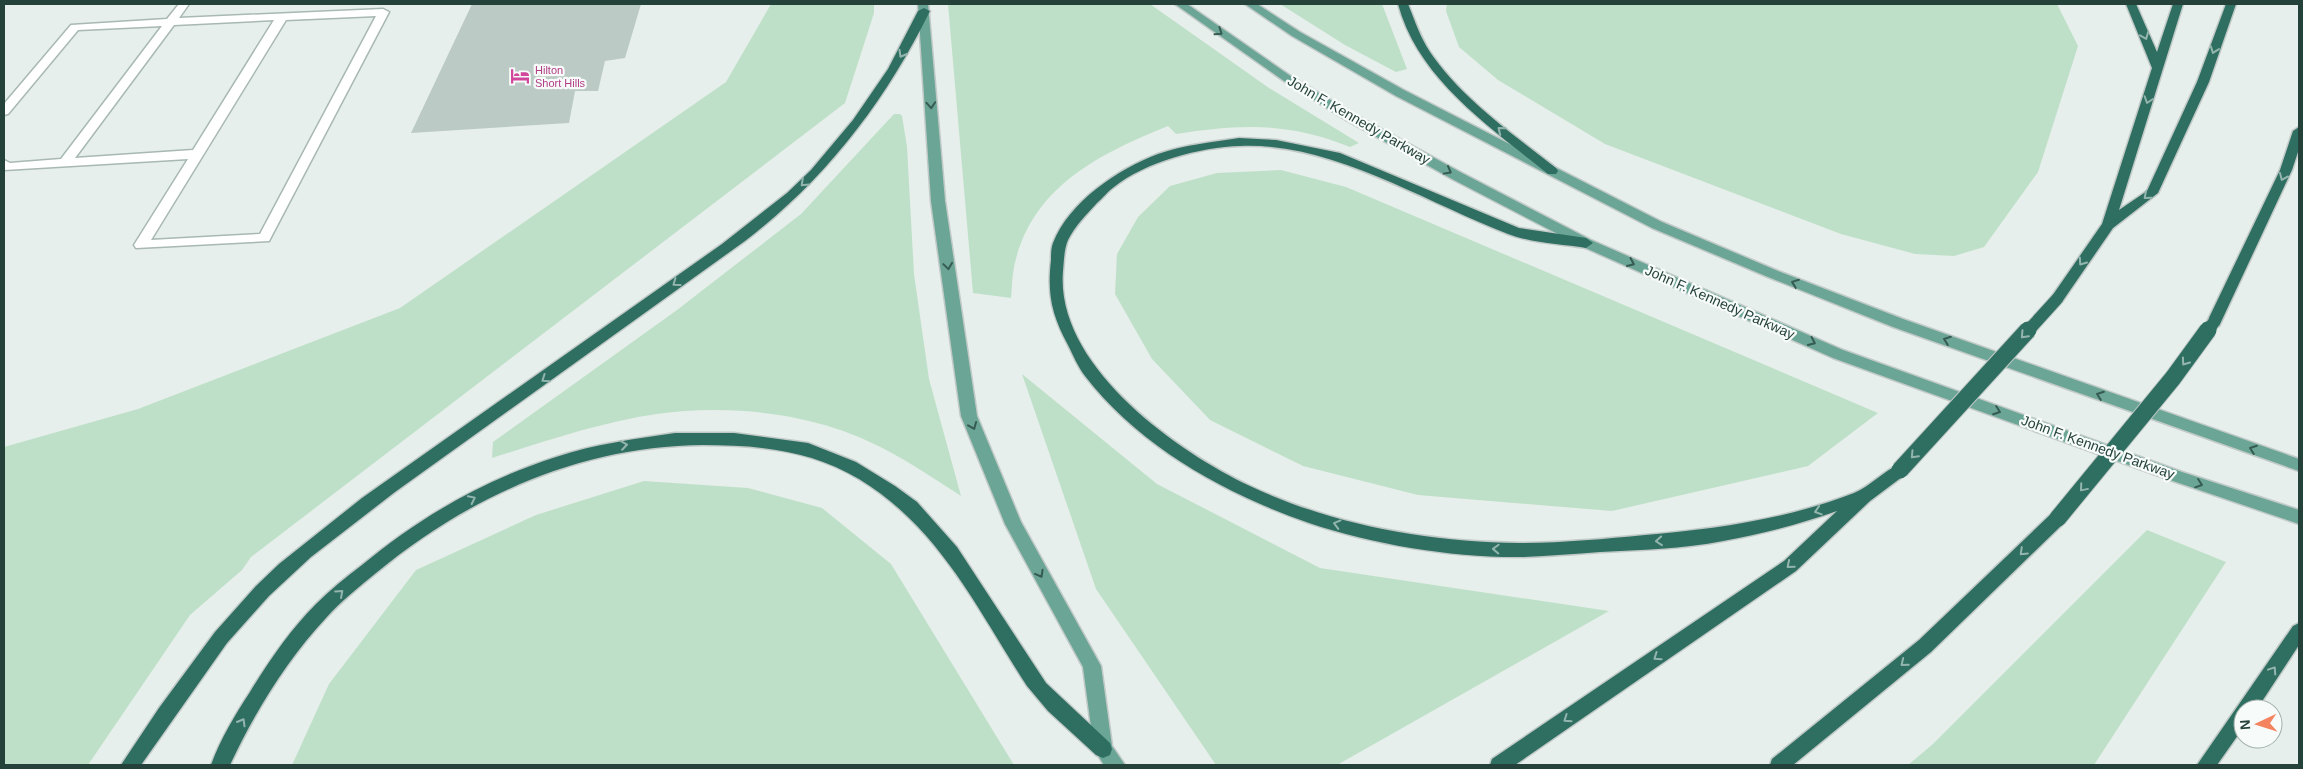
<svg xmlns="http://www.w3.org/2000/svg" width="2303" height="769" font-family="Helvetica,sans-serif">
	<style>
		.green { fill: #bfe0c8 }
		.building { fill: #bbcac4 }
		.lines { fill: none; stroke-linecap: round; stroke-linejoin: round }
		.lane-casing { stroke: #a8b8b2; stroke-width: 3 }
		.primary-casing { stroke: #c2cac8; stroke-width: 3 }
		.highway-casing { stroke: #c2cac8; stroke-width: 3 }
		.lane { fill: #fff; fill-rule: evenodd }
		.primary { fill: #6aa596; fill-rule: evenodd }
		.highway { fill: #2f6f62; fill-rule: evenodd }
		.highway-bridge-far1-casing { stroke: #c2cac8; stroke-width: 14; stroke-linecap: butt }
		.highway-bridge-casing { stroke: #c2cac8; stroke-width: 19; stroke-linecap: butt }
		.highway-bridge-far1 { stroke: #2f6f62; stroke-width: 12 }
		.highway-bridge { stroke: #2f6f62; stroke-width: 17 }
		.oneway { stroke: #365b51 }
		.oneway2 { stroke: #93b5ae }
		.labels { text-anchor: middle; stroke-width: 4.5; stroke-linejoin: round; paint-order: stroke }
		.far-hotel-label { font-size: 11px; fill: #b23c85; stroke: #f7fbf9; text-anchor: start }
		.street-label { font-size: 14px; fill: #24423a; stroke: #f7fbf9 }
	</style>
	<rect width="100%" height="100%" fill="#e6efeb"/>
	<g class="green">
		<polygon points="771,4 874,4 874,13 845,103 251,557 242,570 190,615 88,765 4,765 4,447 138,409 400,308 726,82"/>
		<path d="M948,4H1150L1269,88L1359,143L1350,147C1288,122 1242,124 1176,134L1168,126C1099,154 1031,187 1014,267C1012,277 1012,288 1011,298L973,293Z"/>
		<polygon points="1280,4 1382,4 1407,69 1396,72 1345,45"/>
		<polygon points="1447,4 2057,4 2078,46 2038,172 1984,247 1954,256 1915,254 1841,234 1605,144 1498,80 1459,47 1446,11"/>
		<path d="M894,114H900L902,116L907,147L914,274L929,379L961,496C921,470 880,442 834,428C779,410 714,406 657,414C601,422 546,441 492,458L493,442L677,310L801,214Z"/>
		<polygon points="1281,170 1346,187 1878,413 1808,466 1612,511 1418,495 1303,466 1210,420 1152,359 1115,294 1117,254 1138,217 1170,186 1217,173"/>
		<polygon points="1022,374 1157,484 1320,568 1609,611 1337,765 1216,765 1096,589"/>
		<polygon points="644,481 748,488 822,508 891,564 1014,765 292,765 329,684 416,570 536,515"/>
		<polygon points="2147,530 2226,562 2094,765 1908,765 1933,744"/>
	</g>
	<polygon class="building" points="472,4 641,4 625,58 605,61 598,91 575,91 569,123 411,133"/>
	<g class="lines">
		<g class="lane-casing">
			<path id="lane" d="M179,4H189L179,18L383,9L389,12L269,241L136,248L134,245L188,159L4,170V160L10,163L61,159L162,26L78,30L8,114L4,115V104L71,25L167,19ZM376,16L260,234L151,240L286,20ZM274,20L193,150L75,158L174,25Z"/>
		</g>
		<g class="primary-casing">
			<g id="primary">
				<polygon points="918,4 928,4 945,201 977,416 1021,522 1101,666 1112,746 1125,765 1104,765 1094,749 1083,667 1005,524 961,416 931,201"/>
				<polygon points="1175,4 1187,4 1292,77 1354,114 1462,173 1591,240 1843,350 2182,472 2299,510 2299,524 2170,480 1833,358 1581,246 1452,179 1346,120 1284,81"/>
				<polygon points="1245,4 1257,4 1300,32 1404,90 1662,222 1778,271 1903,319 2299,459 2299,471 1893,327 1768,277 1652,228 1396,96 1292,36"/>
			</g>
		</g>
		<g class="highway-casing">
			<g id="highway">
				<path d="M1398,4H1408C1415,21 1420,37 1430,52C1462,99 1513,134 1556,168L1558,171L1556,174H1548C1490,127 1418,79 1398,4Z"/>
				<polygon points="2126,4 2136,4 2157,52 2173,4 2183,4 2119,210 2147,191 2197,82 2226,4 2236,4 2209,82 2158,193 2113,228 2062,302 2052,302 2050,299 2102,224 2152,68"/>
				<path d="M924,8L930,11C885,102 826,179 745,241L395,492L311,557L269,596L227,643L141,765H121L159,708L215,632L256,586L279,564L362,498L722,244L787,193L811,170L853,120L888,69L918,11Z"/>
				<polygon points="2299,127 2299,149 2292,170 2221,322 2219,326 2209,326 2207,322 2280,170 2293,131"/>
				<path d="M1239,138L1276,140L1340,153L1519,228L1586,238L1593,243L1586,248C1561,244 1532,243 1508,234C1424,202 1332,142 1240,146C1201,147 1145,162 1114,187C1108,191 1103,198 1097,203C1086,215 1075,226 1068,240C1064,249 1064,261 1063,271C1055,365 1176,451 1250,486C1333,525 1428,542 1519,543C1561,543 1604,539 1645,535C1716,529 1787,519 1854,493C1871,486 1883,471 1900,464L1906,466L1908,470L1906,474L1870,501L1796,571L1515,765H1490L1492,759L1784,561L1837,511C1800,524 1762,534 1723,541C1683,549 1640,550 1600,552C1574,554 1549,556 1523,557C1454,558 1375,545 1309,523C1225,494 1140,447 1085,376C1078,367 1073,355 1068,345C1052,315 1047,295 1051,260C1051,255 1051,248 1053,243C1069,202 1118,169 1158,154C1183,145 1213,142 1239,138Z"/>
				<path d="M675,433H734L808,443L856,462L895,486L917,502L957,547L1046,683L1110,743L1112,749L1110,755L1103,758L1096,755L1048,711L1027,686C977,609 940,528 859,479C811,450 758,445 703,445C581,446 469,496 376,573C359,587 341,601 326,618C286,661 255,712 230,765H211C220,740 235,715 250,692C269,661 290,630 316,604C330,590 346,577 362,565C420,517 484,480 556,457C595,444 634,439 675,433Z"/>
				<polygon points="2058,511 2064,513 2066,518 2064,523 1931,652 1793,765 1770,765 1772,759 1919,640 2052,513"/>
				<polygon points="2299,623 2299,645 2257,709 2243,709 2243,728 2217,765 2197,765 2293,626"/>
			</g>
		</g>
		<use href="#lane" class="lane"/>
		<use href="#primary" class="primary"/>
		<use href="#highway" class="highway"/>
		<g class="highway-bridge-far1-casing">
			<g id="highway-bridge-far1">
				<polyline points="2027,332 2057,299"/>
				<polyline points="2207,332 2214,322"/>
			</g>
		</g>
		<g class="highway-bridge-casing">
			<g id="highway-bridge">
				<polyline points="1900,470 2028,330"/>
				<polyline points="2058,518 2173,378 2208,330"/>
			</g>
		</g>
		<use href="#highway-bridge-far1" class="highway-bridge-far1"/>
		<use href="#highway-bridge" class="highway-bridge"/>
	</g>
	<defs><path id="oneway-chevron" d="M-2-3.5L2.5 0L-2 3.5" fill="none" stroke-width="1.6" stroke-linecap="round" stroke-linejoin="round" transform="scale(1.25)"/></defs>
	<g class="oneway">
		<use href="#oneway-chevron" transform="translate(1219 32) rotate(34)"/>
		<use href="#oneway-chevron" transform="translate(931 105) rotate(86)"/>
		<use href="#oneway-chevron" transform="translate(1448 171) rotate(29)"/>
		<use href="#oneway-chevron" transform="translate(1631 263) rotate(24)"/>
		<use href="#oneway-chevron" transform="translate(948 266) rotate(82)"/>
		<use href="#oneway-chevron" transform="translate(1795 283) rotate(-159)"/>
		<use href="#oneway-chevron" transform="translate(1947 340) rotate(-160)"/>
		<use href="#oneway-chevron" transform="translate(1812 342) rotate(24)"/>
		<use href="#oneway-chevron" transform="translate(2100 395) rotate(-160)"/>
		<use href="#oneway-chevron" transform="translate(1997 411) rotate(20)"/>
		<use href="#oneway-chevron" transform="translate(973 426) rotate(68)"/>
		<use href="#oneway-chevron" transform="translate(2253 449) rotate(-160)"/>
		<use href="#oneway-chevron" transform="translate(2199 484) rotate(19)"/>
		<use href="#oneway-chevron" transform="translate(1040 574) rotate(61)"/>
	</g>
	<g class="oneway2">
		<use href="#oneway-chevron" transform="translate(2145 36) rotate(68)"/>
		<use href="#oneway-chevron" transform="translate(2214 50) rotate(110)"/>
		<use href="#oneway-chevron" transform="translate(902 54) rotate(120)"/>
		<use href="#oneway-chevron" transform="translate(2148 100) rotate(108)"/>
		<use href="#oneway-chevron" transform="translate(1501 130) rotate(-141)"/>
		<use href="#oneway-chevron" transform="translate(2283 177) rotate(114)"/>
		<use href="#oneway-chevron" transform="translate(804 183) rotate(137)"/>
		<use href="#oneway-chevron" transform="translate(2147 196) rotate(139)"/>
		<use href="#oneway-chevron" transform="translate(2082 262) rotate(125)"/>
		<use href="#oneway-chevron" transform="translate(676 283) rotate(144)"/>
		<use href="#oneway-chevron" transform="translate(2024 335) rotate(133)"/>
		<use href="#oneway-chevron" transform="translate(2185 362) rotate(126)"/>
		<use href="#oneway-chevron" transform="translate(545 379) rotate(145)"/>
		<use href="#oneway-chevron" transform="translate(624 445) rotate(-8)"/>
		<use href="#oneway-chevron" transform="translate(1914 455) rotate(133)"/>
		<use href="#oneway-chevron" transform="translate(2083 488) rotate(130)"/>
		<use href="#oneway-chevron" transform="translate(472 499) rotate(-26)"/>
		<use href="#oneway-chevron" transform="translate(1818 511) rotate(162)"/>
		<use href="#oneway-chevron" transform="translate(1337 524) rotate(-165)"/>
		<use href="#oneway-chevron" transform="translate(1659 541) rotate(175)"/>
		<use href="#oneway-chevron" transform="translate(1496 549) rotate(-178)"/>
		<use href="#oneway-chevron" transform="translate(2023 552) rotate(136)"/>
		<use href="#oneway-chevron" transform="translate(1790 565) rotate(140)"/>
		<use href="#oneway-chevron" transform="translate(340 593) rotate(-42)"/>
		<use href="#oneway-chevron" transform="translate(1657 657) rotate(145)"/>
		<use href="#oneway-chevron" transform="translate(1904 663) rotate(141)"/>
		<use href="#oneway-chevron" transform="translate(2273 670) rotate(-56)"/>
		<use href="#oneway-chevron" transform="translate(1567 719) rotate(146)"/>
		<use href="#oneway-chevron" transform="translate(242 722) rotate(-60)"/>
	</g>
	<defs>
		<g id="hotel-bare" transform="scale(1.5)"><path d="M-6-4.5h1.5V1H6V5H4.5V3h-9V5H-6ZM-4 0a1.8 1.8 0 1 1 3.6 0ZM.5 0V-2.5h3Q6-2.5 6 0Z" fill="#d1479c" stroke="#f7fbf9" stroke-width="2.5" paint-order="stroke"/></g>
	</defs>
	<g fill-rule="evenodd">
		<use href="#hotel-bare" x="520" y="76"/>
	</g>
	<g class="labels">
		<g class="far-hotel-label">
			<text x="535" y="74">Hilton<tspan x="535" dy="13">Short Hills</tspan></text>
		</g>
		<g class="street-label">
			<text transform="translate(1359 120) rotate(30)" y="5">John F. Kennedy Parkway</text>
			<text transform="translate(1720 302) rotate(24)" y="5">John F. Kennedy Parkway</text>
			<text transform="translate(2098 447) rotate(20)" y="5">John F. Kennedy Parkway</text>
		</g>
	</g>
	<rect width="2303" height="769" fill="none" stroke="#24423a" stroke-width="10"/>
	<g transform="translate(2258 724) rotate(266)"><circle r="24" fill="#f7fbf9" stroke="#a3b1ad"/>
	<path d="M0-4L9 19L0 12L-9 19Z" fill="#f4845f"/>
	<text y="-8" font-size="14" font-weight="bold" text-anchor="middle" fill="#24423a">N</text>
	</g>
</svg>
